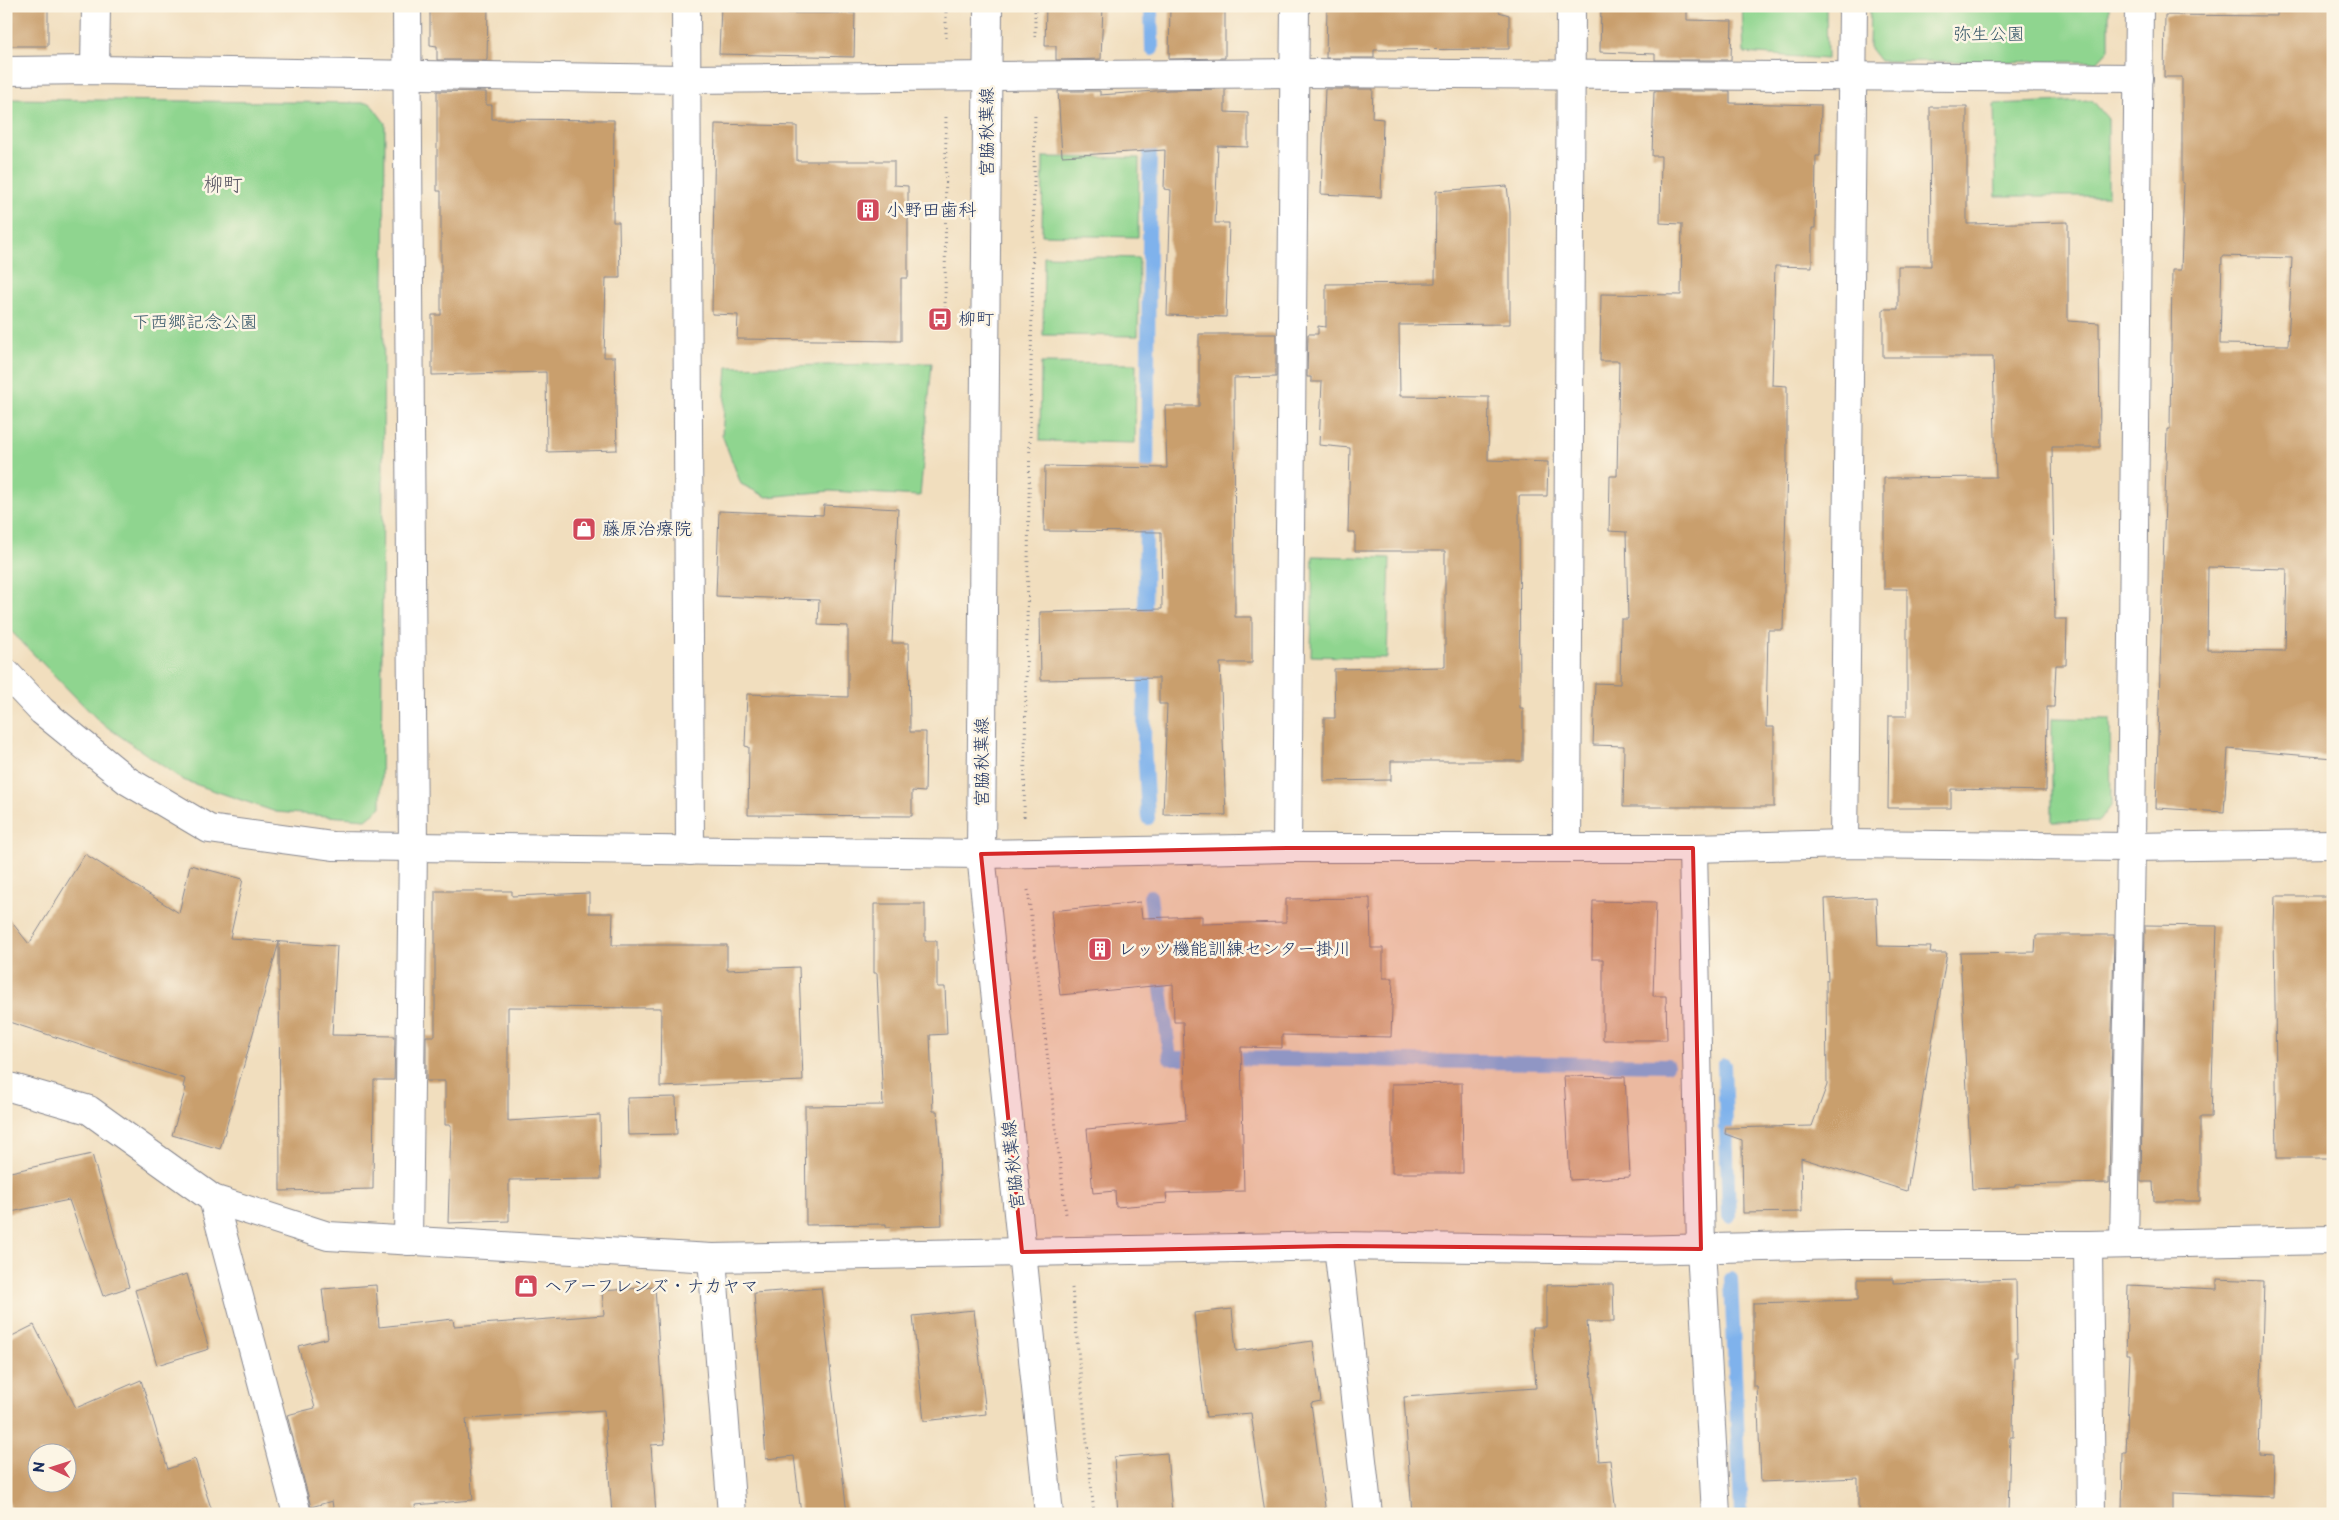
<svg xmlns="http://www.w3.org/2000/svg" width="2339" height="1520" font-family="'Playpen Sans','Klee One',sans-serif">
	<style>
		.green { fill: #8fd58f; stroke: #558276 }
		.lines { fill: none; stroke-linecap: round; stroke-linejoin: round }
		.stream { stroke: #7fb2ec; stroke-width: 14 }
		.building { fill: #c99f6d; fill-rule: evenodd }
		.minor-casing { stroke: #86868e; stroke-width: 30 }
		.path { stroke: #86868e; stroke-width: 3; stroke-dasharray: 1 4; stroke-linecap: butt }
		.minor { stroke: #fff; stroke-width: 28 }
		.marked { fill: #d62828; fill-opacity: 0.2; stroke: #d62828; stroke-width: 4; stroke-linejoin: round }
		.labels { text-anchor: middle; stroke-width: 5; stroke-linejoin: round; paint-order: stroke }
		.park-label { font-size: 18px; fill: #38586a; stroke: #fcf5e5 }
		.street-label { font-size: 18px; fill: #1b2f5e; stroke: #fcf5e5 }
		.poi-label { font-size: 18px; fill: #1b2f5e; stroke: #fcf5e5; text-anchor: start }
		.quarter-label { font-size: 20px; fill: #585663; stroke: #fcf5e5 }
	</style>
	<rect width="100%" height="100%" fill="#fcf5e5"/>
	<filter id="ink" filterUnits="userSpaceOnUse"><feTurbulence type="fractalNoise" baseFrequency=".02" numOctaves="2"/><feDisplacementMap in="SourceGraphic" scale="10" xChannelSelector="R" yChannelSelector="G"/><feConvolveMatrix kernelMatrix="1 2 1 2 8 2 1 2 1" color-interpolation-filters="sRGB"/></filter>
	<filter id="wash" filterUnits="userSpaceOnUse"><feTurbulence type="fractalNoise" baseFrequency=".0096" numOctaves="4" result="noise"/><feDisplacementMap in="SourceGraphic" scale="20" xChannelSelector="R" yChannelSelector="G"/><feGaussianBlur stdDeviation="1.12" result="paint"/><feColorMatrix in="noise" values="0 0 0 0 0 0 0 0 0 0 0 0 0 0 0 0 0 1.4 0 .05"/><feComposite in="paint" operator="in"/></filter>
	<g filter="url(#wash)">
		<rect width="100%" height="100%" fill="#f1debe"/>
		<g class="green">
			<polygon points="1742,6 1826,6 1827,59 1744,53"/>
			<polygon points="1870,6 2109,6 2109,49 2097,62 1880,61 1869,47"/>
			<polygon points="6,99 370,103 385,123 381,807 366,819 276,812 183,780 100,722 6,626"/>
			<polygon points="2092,100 2108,119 2108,196 1996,196 1994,104"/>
			<polygon points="1043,157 1139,158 1138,237 1042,235"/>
			<polygon points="1044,256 1139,258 1138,336 1043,335"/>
			<polygon points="932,363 920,496 830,491 767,497 741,484 722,435 727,367"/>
			<polygon points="1041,363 1136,364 1135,443 1040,441"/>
			<polygon points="1313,556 1390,558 1387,658 1311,656"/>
			<polygon points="2052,718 2110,719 2111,806 2100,821 2052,822"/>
		</g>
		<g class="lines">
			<g class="stream">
				<polyline points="1151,6 1152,49"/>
				<polyline points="1147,485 1150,132"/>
				<polyline points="1145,628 1146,514"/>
				<polyline points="1145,659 1144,744 1148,818"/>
				<polyline points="1150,896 1155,935"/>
				<polyline points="1158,966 1170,1058 1201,1058"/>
				<polyline points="1223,1058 1667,1065"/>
				<polyline points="1724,1065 1729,1216"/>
				<polyline points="1731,1279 1741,1514"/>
			</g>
		</g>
		<g id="blocks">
			<g class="building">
				<polygon points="7,6 48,6 48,46 6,46"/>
				<polygon points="430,6 488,6 487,60 437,60 437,46 430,45"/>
				<polygon points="721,6 777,6 777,13 855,13 854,57 719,54"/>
				<polygon points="1046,6 1103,6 1101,59 1056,60 1056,46 1045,46"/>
				<polygon points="1170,6 1225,6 1225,58 1169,59"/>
				<polygon points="1327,6 1499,6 1499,12 1509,15 1509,49 1374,50 1374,58 1326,58"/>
				<polygon points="1601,6 1687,6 1687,20 1732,21 1731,60 1655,60 1655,54 1600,52"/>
				<path d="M2277,6H2333V758L2228,749L2224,812L2156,808L2167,429H2170L2172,270H2181L2184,183H2182V77H2164L2165,15L2277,16ZM2222,256L2292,258L2288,345L2220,344ZM2208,567L2287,569L2285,651L2207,650Z"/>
				<polygon points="1225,89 1225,112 1248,113 1248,147 1218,146 1215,223 1229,223 1226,317 1167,315 1171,190 1164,189 1165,150 1062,156 1058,91 1100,91 1100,95 1169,90"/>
				<polygon points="1325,89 1373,89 1372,118 1383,119 1381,197 1321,194"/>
				<polygon points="437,91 486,92 486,105 492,105 492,119 614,120 613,222 619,222 620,278 606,278 604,357 615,357 617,450 547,452 546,372 432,375 432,315 441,315 441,191 437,191"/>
				<polygon points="1654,91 1730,91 1730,103 1821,105 1820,156 1816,156 1815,228 1812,228 1812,267 1775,266 1772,385 1787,386 1787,460 1783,630 1768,630 1766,727 1774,727 1774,807 1623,807 1624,746 1593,745 1595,683 1620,684 1621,619 1628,619 1626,532 1609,531 1610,476 1617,476 1619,361 1600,361 1601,294 1681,295 1682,224 1660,223 1661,156 1652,156"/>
				<polygon points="1930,107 1967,107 1967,224 2068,222 2068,321 2099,323 2100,447 2052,447 2055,619 2067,619 2066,665 2056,665 2054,707 2047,707 2046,791 1951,789 1951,808 1888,808 1889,716 1907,716 1907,589 1884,589 1884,478 1996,477 1993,357 1883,357 1883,309 1898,309 1898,266 1931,266"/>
				<polygon points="715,124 797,126 797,161 894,161 894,185 908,186 908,278 901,278 901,341 737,339 738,315 712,314"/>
				<polygon points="1507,186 1510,211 1510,324 1399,325 1400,396 1489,397 1488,460 1548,462 1547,496 1519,496 1520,708 1523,708 1523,761 1391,761 1391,780 1324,781 1324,718 1335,718 1334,669 1445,667 1445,551 1355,551 1355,532 1348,532 1350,448 1319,445 1322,382 1311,382 1311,377 1307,377 1308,334 1318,334 1318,326 1326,327 1326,284 1435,283 1436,191"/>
				<polygon points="1199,334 1276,334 1276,377 1234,378 1235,617 1252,617 1252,663 1220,663 1226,815 1163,814 1167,704 1159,704 1159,678 1041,680 1040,612 1162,609 1161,532 1044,531 1045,466 1167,468 1165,406 1199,406"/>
				<polygon points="824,505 898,509 892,643 909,643 910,732 926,732 925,792 912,791 912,816 748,815 749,747 745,746 747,694 848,697 848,626 818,625 819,600 716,596 719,511 823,515"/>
				<polygon points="85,854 179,913 190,865 243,879 230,938 337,946 332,1035 395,1036 394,1080 374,1080 373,1189 280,1191 279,942 220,1149 172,1135 186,1088 183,1087 185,1079 6,1021 6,915 29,944"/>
				<polygon points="435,891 512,891 512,896 589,893 589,913 613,913 612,945 727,945 727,970 799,967 803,1081 660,1087 661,1008 508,1007 508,1121 600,1115 601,1179 509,1180 509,1221 448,1223 451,1125 445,1125 445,1081 426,1081 426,1036 435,1036"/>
				<polygon points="2275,896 2333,896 2333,1004 2329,1004 2331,1158 2277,1158 2274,927"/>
				<polygon points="1876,897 1878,946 1931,947 1930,953 1947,953 1907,1191 1801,1158 1802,1212 1743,1213 1742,1140 1725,1134 1726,1128 1812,1126 1827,1085 1826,980 1828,980 1825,899"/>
				<polygon points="1370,898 1371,948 1383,948 1383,978 1393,978 1391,1037 1282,1035 1282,1048 1241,1047 1244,1191 1166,1193 1167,1203 1116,1207 1115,1191 1093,1193 1087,1129 1186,1120 1183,1022 1174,1022 1173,984 1060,995 1051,911 1140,902 1142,918 1202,916 1202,924 1286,922 1286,899"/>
				<polygon points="1593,901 1656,902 1653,996 1666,996 1667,1040 1603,1040 1603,959 1592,959"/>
				<polygon points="874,904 925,904 925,941 937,941 937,987 945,987 947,1034 930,1035 933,1111 937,1111 940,1145 942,1225 886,1227 886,1224 806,1225 805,1106 883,1105 877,973 874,973"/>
				<polygon points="2145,925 2217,926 2211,1117 2200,1117 2200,1201 2154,1201 2153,1182 2141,1182"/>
				<polygon points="2036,935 2114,935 2109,1183 2015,1185 2015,1187 1972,1189 1960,953 2035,952"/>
				<polygon points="1564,1076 1625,1077 1630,1177 1570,1180"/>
				<polygon points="1462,1083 1463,1173 1392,1173 1392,1084"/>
				<polygon points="676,1097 677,1134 628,1135 627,1098"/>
				<polygon points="92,1154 129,1287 103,1296 69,1200 6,1213 6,1173"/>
				<polygon points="187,1274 209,1349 157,1365 135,1290"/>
				<polygon points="1858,1279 1893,1279 1893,1283 2016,1279 2017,1357 2014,1357 2013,1437 2010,1437 2008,1514 1858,1514 1858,1478 1761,1482 1757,1386 1753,1386 1753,1303 1858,1300"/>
				<polygon points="2217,1279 2264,1281 2259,1454 2274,1455 2273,1497 2173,1493 2173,1514 2122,1514 2123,1453 2126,1453 2130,1354 2126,1354 2128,1285 2217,1289"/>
				<polygon points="1613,1284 1614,1322 1587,1322 1599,1461 1610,1460 1616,1514 1412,1514 1404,1397 1536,1388 1532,1327 1546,1327 1546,1285"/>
				<polygon points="376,1285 379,1327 453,1319 454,1326 604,1315 602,1291 655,1287 665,1444 651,1445 656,1514 612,1514 604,1410 466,1419 473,1500 415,1505 416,1514 334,1514 332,1501 311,1507 287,1415 315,1408 298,1346 328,1338 322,1289"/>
				<polygon points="821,1288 847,1514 801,1514 794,1456 766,1459 754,1293"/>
				<polygon points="1232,1309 1236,1351 1313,1341 1321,1401 1311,1403 1326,1514 1265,1514 1251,1413 1206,1417 1194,1313"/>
				<polygon points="974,1310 986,1414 924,1421 913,1316"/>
				<path d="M34,1325L76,1408L141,1380L168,1469L195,1459L213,1514H13L6,1495V1339ZM38,1452H68V1482H38Z"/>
				<polygon points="1167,1453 1172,1514 1118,1514 1114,1457"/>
			</g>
		</g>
	</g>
	<g filter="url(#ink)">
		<use href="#blocks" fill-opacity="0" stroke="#86868e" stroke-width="1"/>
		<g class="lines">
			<g class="minor-casing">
				<g id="minor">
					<polyline points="407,6 413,847 408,1241"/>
					<polyline points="686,6 690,851"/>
					<polyline points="988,6 981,854 1049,1514"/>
					<polyline points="95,70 96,6"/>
					<polyline points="6,71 95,70 686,79 1296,73 2139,78"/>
					<polyline points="6,673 42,711 128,781 209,829 333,846 981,854 1287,848 1693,848 1844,844 2131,847 2333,844"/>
					<polyline points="1844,844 1853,6"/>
					<polyline points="1287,848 1295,6"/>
					<polyline points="1567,848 1571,6"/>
					<polyline points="1693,848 1701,1249 1716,1514"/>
					<polyline points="6,1086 89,1110 213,1199 328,1236 712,1258 1338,1246 1631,1250 1845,1245 2088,1245 2333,1240"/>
					<polyline points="213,1199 297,1514"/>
					<polyline points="2124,1244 2131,847 2139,6"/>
					<polyline points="2088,1245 2091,1514"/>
					<polyline points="1338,1246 1368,1514"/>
					<polyline points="712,1258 732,1514"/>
				</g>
			</g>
			<g class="path">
				<polyline points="1035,6 1035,37"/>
				<polyline points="946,38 946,6"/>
				<polyline points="945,323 946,114"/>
				<polyline points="1024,817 1035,113"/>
				<polyline points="1028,890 1066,1214"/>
				<polyline points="1072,1288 1094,1514"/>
			</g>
			<use href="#minor" class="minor"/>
		</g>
	</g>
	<path class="marked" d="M1287,848H1693L1701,1249L1338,1246L1022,1252L981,854Z"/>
	<defs>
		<g id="building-square" transform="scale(1.25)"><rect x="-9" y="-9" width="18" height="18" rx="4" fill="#d1495b" stroke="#fcf5e5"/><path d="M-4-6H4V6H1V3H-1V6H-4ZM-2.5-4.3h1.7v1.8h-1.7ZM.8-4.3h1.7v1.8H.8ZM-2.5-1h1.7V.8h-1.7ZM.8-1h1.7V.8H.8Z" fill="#fff"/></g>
		<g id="bus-square" transform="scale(1.25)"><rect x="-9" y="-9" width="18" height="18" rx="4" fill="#d1495b" stroke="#fcf5e5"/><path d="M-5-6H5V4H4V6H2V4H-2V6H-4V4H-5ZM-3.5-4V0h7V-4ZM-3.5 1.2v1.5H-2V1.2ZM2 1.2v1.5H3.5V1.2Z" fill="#fff"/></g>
		<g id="shop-square" transform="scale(1.25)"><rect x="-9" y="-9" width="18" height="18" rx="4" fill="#d1495b" stroke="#fcf5e5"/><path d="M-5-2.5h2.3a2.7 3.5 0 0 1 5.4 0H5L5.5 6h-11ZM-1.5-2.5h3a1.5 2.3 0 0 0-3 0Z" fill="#fff"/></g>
	</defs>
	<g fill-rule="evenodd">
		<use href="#building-square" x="868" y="210"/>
		<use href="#bus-square" x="940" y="319"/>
		<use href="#shop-square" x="584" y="529"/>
		<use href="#building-square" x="1100" y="949"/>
		<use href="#shop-square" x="526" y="1286"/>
	</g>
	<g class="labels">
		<g class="park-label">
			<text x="1989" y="40">弥生公園</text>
			<text x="195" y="328">下西郷記念公園</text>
		</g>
		<g class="street-label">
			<text transform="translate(987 132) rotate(-90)" y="6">宮脇秋葉線</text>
			<text transform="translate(982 762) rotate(-90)" y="6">宮脇秋葉線</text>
			<text transform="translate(1013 1165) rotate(-96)" y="6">宮脇秋葉線</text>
		</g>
		<g class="poi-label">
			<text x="886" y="216">小野田歯科</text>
			<text x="958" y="325">柳町</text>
			<text x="602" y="535">藤原治療院</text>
			<text x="1118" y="955">レッツ機能訓練センター掛川</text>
			<text x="544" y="1292">ヘアーフレンズ・ナカヤマ</text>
		</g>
		<g class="quarter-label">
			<text x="223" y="191">柳町</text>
		</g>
	</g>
	<rect width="2339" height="1520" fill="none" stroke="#fcf5e5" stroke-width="25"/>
	<g transform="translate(52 1468) rotate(274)"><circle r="24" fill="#fcf5e5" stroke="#a2a6af"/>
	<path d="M0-4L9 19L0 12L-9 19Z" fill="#d1495b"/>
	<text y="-8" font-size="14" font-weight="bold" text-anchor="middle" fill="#1b2f5e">N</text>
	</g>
</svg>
